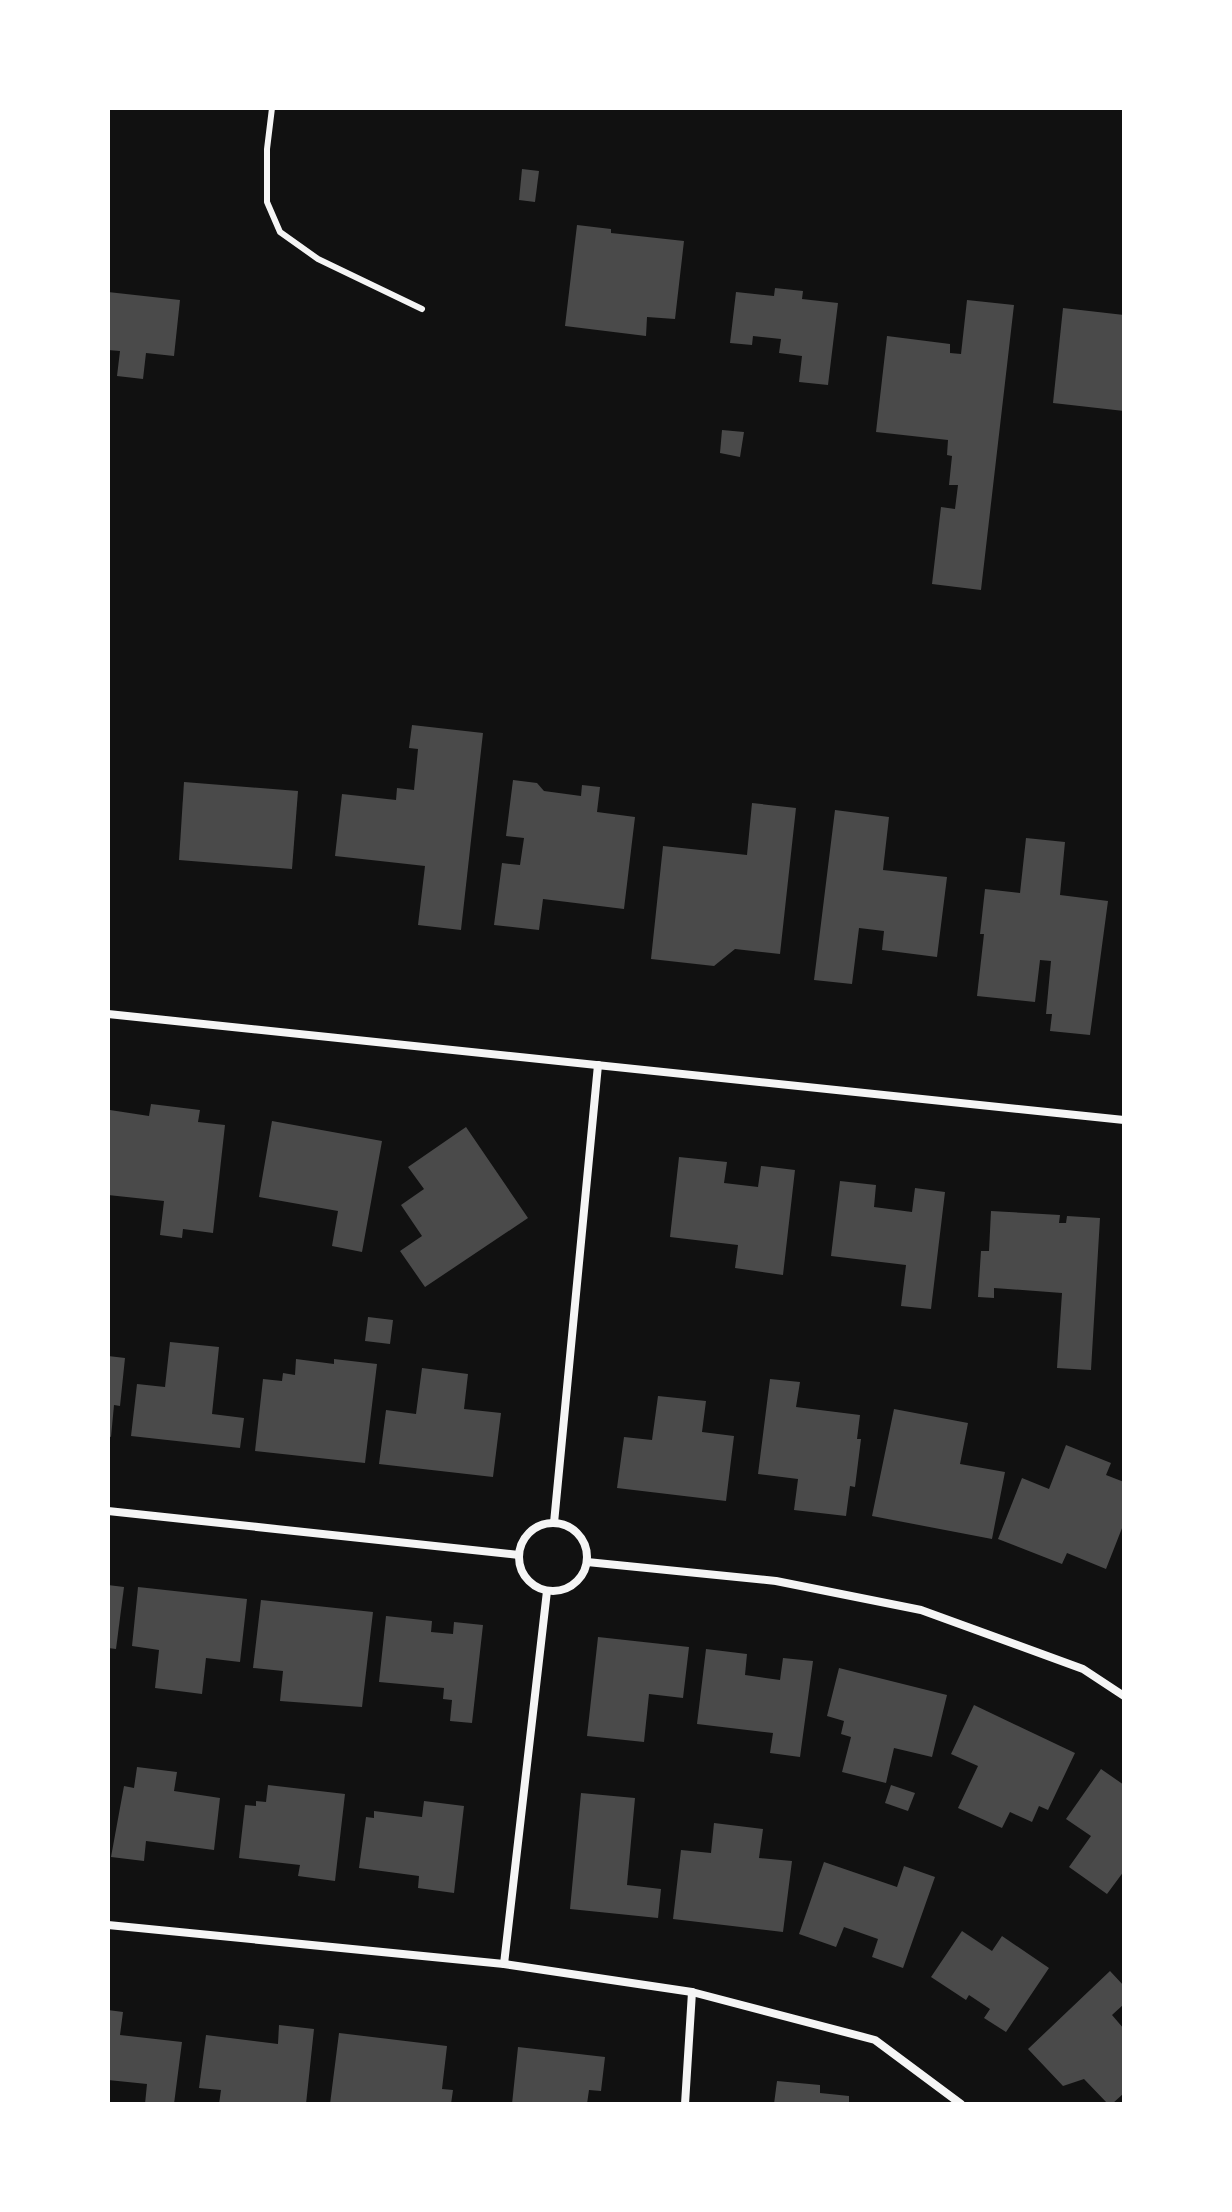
<svg xmlns="http://www.w3.org/2000/svg" width="1232" height="2212" font-family="'Golos Text',sans-serif">
	<style>
		.building { fill: #4a4a4a }
		.lines { fill: none; stroke-linecap: round; stroke-linejoin: round }
		.service { stroke: #f5f5f5; stroke-width: 6 }
		.minor { stroke: #f5f5f5; stroke-width: 8 }
	</style>
	<rect width="100%" height="100%" fill="#111"/>
	<g class="building">
		<polygon points="522,169 539,171 535,202 519,200"/>
		<polygon points="577,225 611,229 611,233 684,241 675,319 647,317 646,336 565,326"/>
		<polygon points="775,288 803,291 802,299 838,303 828,385 799,382 802,356 779,353 781,339 753,336 752,345 730,343 736,292 774,296"/>
		<polygon points="108,292 180,300 174,356 146,353 143,379 117,376 120,351 108,350"/>
		<polygon points="967,300 1014,305 981,590 932,584 941,507 955,509 958,485 949,485 952,456 947,455 948,440 876,432 887,336 950,344 950,353 961,354"/>
		<polygon points="1063,308 1124,315 1124,411 1053,403"/>
		<polygon points="722,430 744,432 740,457 720,453"/>
		<polygon points="412,725 483,733 461,930 418,925 425,866 335,856 342,794 396,800 397,788 414,790 418,749 409,748"/>
		<polygon points="513,780 537,783 544,791 581,796 582,785 600,787 597,812 635,817 624,909 543,899 539,930 494,925 502,863 520,865 524,838 506,836"/>
		<polygon points="184,782 298,791 292,869 179,860"/>
		<polygon points="752,803 796,808 780,954 735,949 714,966 651,959 663,846 747,855"/>
		<polygon points="835,810 889,817 883,870 947,877 937,957 882,950 884,931 859,928 852,984 814,980"/>
		<polygon points="1026,838 1065,842 1060,895 1108,901 1090,1035 1050,1031 1052,1014 1046,1014 1051,961 1040,960 1035,1002 977,996 984,934 980,934 985,889 1020,893"/>
		<polygon points="151,1104 200,1110 198,1122 225,1125 213,1233 183,1229 182,1238 160,1235 164,1201 108,1195 110,1110 149,1116"/>
		<polygon points="272,1121 382,1141 362,1252 332,1246 338,1211 259,1197"/>
		<polygon points="466,1127 528,1218 425,1287 400,1251 422,1236 401,1205 424,1189 408,1167"/>
		<polygon points="679,1157 727,1162 724,1183 758,1187 761,1166 795,1170 783,1275 735,1268 738,1245 670,1237"/>
		<polygon points="840,1181 876,1185 874,1207 912,1212 915,1188 945,1192 931,1309 901,1306 906,1265 831,1256"/>
		<polygon points="991,1211 1060,1215 1059,1223 1066,1223 1067,1216 1100,1218 1091,1370 1057,1368 1062,1293 994,1288 994,1298 978,1297 981,1251 989,1251"/>
		<polygon points="368,1317 393,1320 390,1344 365,1341"/>
		<polygon points="170,1342 219,1347 212,1414 244,1418 240,1448 131,1436 137,1384 165,1387"/>
		<polygon points="108,1356 125,1358 120,1406 114,1405 111,1437 108,1436"/>
		<polygon points="296,1359 334,1364 334,1359 377,1364 365,1463 255,1451 263,1379 282,1381 283,1373 295,1375"/>
		<polygon points="422,1368 468,1374 464,1409 501,1413 493,1477 379,1464 386,1410 416,1414"/>
		<polygon points="770,1379 800,1382 796,1407 860,1415 857,1439 861,1439 855,1487 850,1486 846,1516 794,1510 798,1479 758,1474"/>
		<polygon points="658,1396 706,1401 702,1432 734,1436 726,1501 617,1488 624,1437 652,1440"/>
		<polygon points="894,1409 968,1423 960,1464 1005,1472 992,1539 872,1516"/>
		<polygon points="1066,1445 1111,1463 1106,1475 1124,1482 1124,1523 1106,1569 1067,1553 1062,1564 998,1539 1022,1478 1049,1489"/>
		<polygon points="108,1585 124,1587 116,1649 108,1648"/>
		<polygon points="138,1587 247,1599 240,1662 206,1658 202,1694 155,1688 159,1650 132,1646"/>
		<polygon points="261,1600 373,1612 362,1707 280,1701 283,1671 253,1668"/>
		<polygon points="386,1616 432,1621 431,1632 453,1634 454,1622 483,1625 472,1723 450,1721 452,1700 443,1699 444,1688 379,1682"/>
		<polygon points="598,1637 689,1647 683,1698 649,1694 644,1742 587,1736"/>
		<polygon points="706,1649 747,1654 745,1675 780,1680 783,1658 813,1661 800,1757 770,1753 773,1733 697,1724"/>
		<polygon points="839,1668 947,1695 932,1757 894,1748 886,1783 842,1772 851,1737 841,1734 844,1721 827,1716"/>
		<polygon points="974,1705 1075,1753 1048,1810 1039,1806 1032,1822 1010,1812 1002,1828 958,1808 978,1766 951,1754"/>
		<polygon points="137,1767 177,1772 174,1791 220,1798 214,1850 146,1841 144,1861 111,1857 124,1786 134,1788"/>
		<polygon points="1101,1769 1124,1785 1124,1871 1107,1894 1069,1867 1091,1836 1066,1819"/>
		<polygon points="268,1785 345,1794 335,1881 298,1876 300,1865 239,1858 245,1805 256,1806 256,1801 266,1802"/>
		<polygon points="891,1785 915,1793 908,1811 885,1803"/>
		<polygon points="581,1793 635,1798 627,1885 661,1889 658,1918 570,1909"/>
		<polygon points="424,1801 464,1806 454,1893 418,1888 419,1876 359,1868 366,1817 374,1818 374,1811 422,1817"/>
		<polygon points="714,1823 763,1829 759,1858 792,1861 783,1932 673,1919 681,1850 711,1853"/>
		<polygon points="824,1862 897,1887 904,1866 935,1877 903,1968 872,1957 878,1939 844,1927 836,1947 799,1934"/>
		<polygon points="962,1931 992,1951 1002,1936 1049,1968 1006,2032 984,2018 990,2009 969,1995 966,2000 931,1977"/>
		<polygon points="1110,1971 1124,1986 1124,2004 1112,2015 1124,2029 1124,2093 1112,2104 1108,2104 1084,2079 1063,2086 1028,2049"/>
		<polygon points="108,2010 123,2012 120,2035 182,2042 174,2104 145,2104 147,2084 108,2080"/>
		<polygon points="279,2025 314,2029 306,2104 219,2104 221,2090 199,2088 206,2035 278,2044"/>
		<polygon points="339,2033 447,2046 442,2089 453,2090 451,2104 330,2104"/>
		<polygon points="518,2047 605,2057 601,2091 589,2090 587,2104 512,2104"/>
		<polygon points="777,2081 820,2085 820,2093 849,2096 849,2104 774,2104"/>
	</g>
	<g class="lines">
		<polyline class="service" points="272,108 267,149 267,202 280,232 318,259 422,309"/>
		<g class="minor">
			<polyline points="108,1014 1124,1120"/>
			<polyline points="108,1511 519,1555"/>
			<polyline points="554,1523 598,1065"/>
			<circle cx="553" cy="1557" r="34"/>
			<polyline points="587,1562 776,1581 921,1610 1083,1669 1124,1696"/>
			<polyline points="108,1925 504,1964 692,1992 875,2040 961,2104"/>
			<polyline points="504,1964 547,1591"/>
			<polyline points="685,2104 692,1992"/>
		</g>
	</g>
	<rect width="1232" height="2212" fill="none" stroke="#ffffff" stroke-width="220"/>
</svg>
